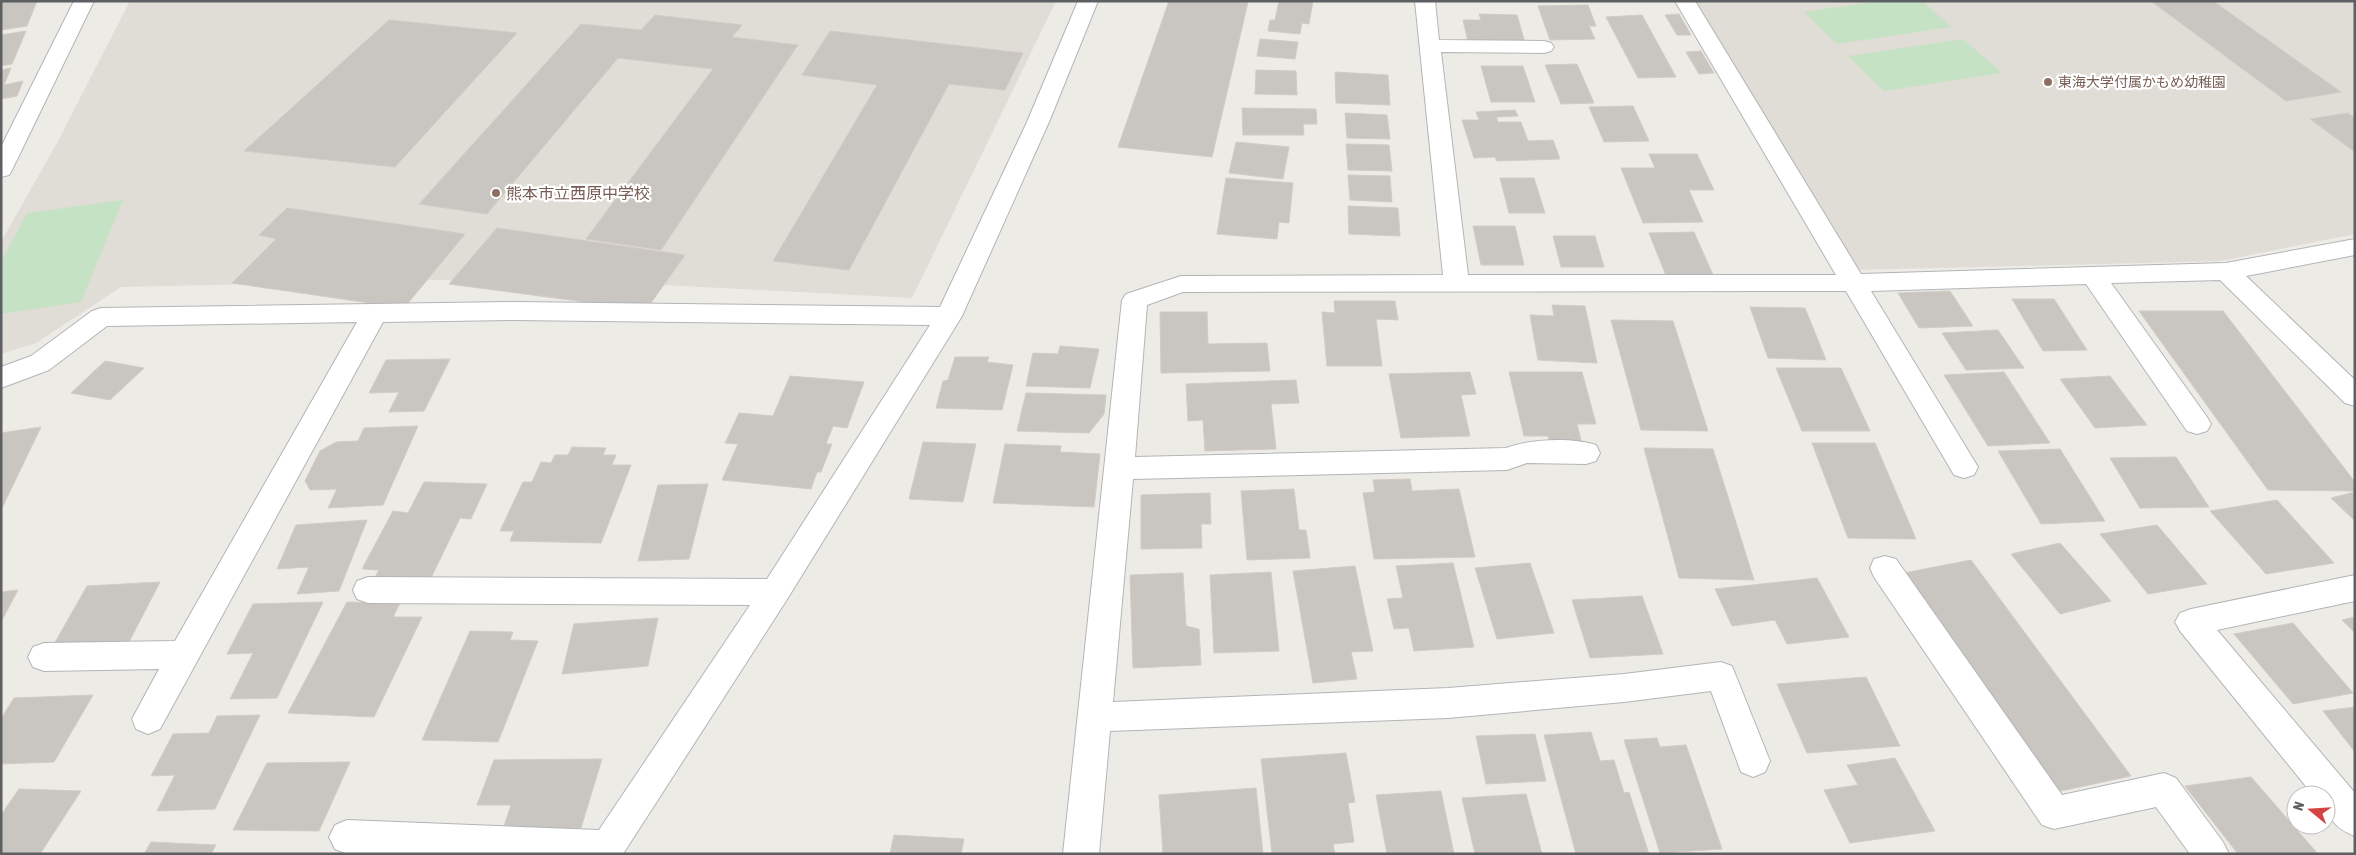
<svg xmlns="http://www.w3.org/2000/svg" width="2356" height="855" font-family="'Asap Condensed','Noto Sans JP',sans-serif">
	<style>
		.education { fill: #e0dcd6 }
		.green { fill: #c6e2c4 }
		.building { fill: #c9c5c1; stroke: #d1ccc4 }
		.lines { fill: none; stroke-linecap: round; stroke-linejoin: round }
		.minor-casing { stroke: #b2b5b8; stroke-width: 2 }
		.minor { fill: #fff; fill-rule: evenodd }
		.education-dot { fill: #8d6e63; stroke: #fff; stroke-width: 2 }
		.labels { text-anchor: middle; stroke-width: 4.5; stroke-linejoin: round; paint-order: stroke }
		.far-education-label { font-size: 14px; fill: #785e54; stroke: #fff; text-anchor: start }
		.education-label { font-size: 16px; fill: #785e54; stroke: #fff; text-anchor: start }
	</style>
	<rect width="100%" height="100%" fill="#edebe5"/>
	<g class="education">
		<polygon points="130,1 1056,1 912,298 533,278 121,287 36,343 1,354 1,242 57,143"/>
		<polygon points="1693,1 2355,1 2355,234 2220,261 1857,270"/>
	</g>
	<g class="green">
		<polygon points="1879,1 1922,1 1951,27 1837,44 1804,12"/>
		<polygon points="1963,39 2002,73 1884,91 1848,56"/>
		<polygon points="123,200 81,302 1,314 1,262 27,213"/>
	</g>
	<g class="building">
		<polygon points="1,1 37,1 27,26 1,30"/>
		<polygon points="1169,1 1248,2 1212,157 1118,147"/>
		<polygon points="1279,1 1313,1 1309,24 1302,23 1300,34 1268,31 1270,20 1275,20"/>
		<polygon points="2151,1 2213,1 2341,92 2286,101"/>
		<polygon points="1588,5 1596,26 1589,26 1595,39 1550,40 1538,6"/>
		<polygon points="1479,14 1517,15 1525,43 1468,42 1463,20 1481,20"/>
		<polygon points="1679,14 1691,35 1677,35 1665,15"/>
		<polygon points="655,15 742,25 732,37 798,45 661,250 586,239 713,69 618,58 487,214 419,204 581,24 641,30"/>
		<polygon points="1642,15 1676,77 1638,78 1606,17"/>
		<polygon points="389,20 517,33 395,167 244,151"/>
		<polygon points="26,31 12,64 1,66 1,35"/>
		<polygon points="830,31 1023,53 1005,90 949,84 849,270 773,261 877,85 802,75"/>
		<polygon points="1260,39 1298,42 1295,59 1257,56"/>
		<polygon points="1701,51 1714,73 1699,74 1686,52"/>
		<polygon points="1577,64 1594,103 1561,104 1545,65"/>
		<polygon points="1481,66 1523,66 1535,102 1491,102"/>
		<polygon points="11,68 4,85 23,81 17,96 1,99 1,70"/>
		<polygon points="1256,70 1296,71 1297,95 1255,94"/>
		<polygon points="1335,72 1388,75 1390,105 1336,103"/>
		<polygon points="1633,106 1649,141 1604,142 1589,107"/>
		<polygon points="1242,108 1316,109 1317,124 1303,124 1304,135 1243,135"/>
		<polygon points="1515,110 1518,116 1496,117 1498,122 1521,122 1528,141 1553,140 1560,159 1497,161 1495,157 1474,158 1462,120 1479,120 1476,112"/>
		<polygon points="1345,113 1387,115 1390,139 1347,138"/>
		<polygon points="2348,113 2355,118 2355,152 2310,119"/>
		<polygon points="1236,142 1289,147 1283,179 1229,173"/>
		<polygon points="1346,144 1389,145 1392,171 1348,170"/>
		<polygon points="1649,154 1697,154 1714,190 1689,190 1703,222 1643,223 1621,168 1655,168"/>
		<polygon points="1348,175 1390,176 1392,202 1350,200"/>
		<polygon points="1226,178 1293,183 1289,223 1279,222 1277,239 1217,234"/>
		<polygon points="1500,178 1534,178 1545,213 1509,213"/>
		<polygon points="1348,206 1398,208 1400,236 1349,234"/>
		<polygon points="287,208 465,234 404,308 232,283 276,239 259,235"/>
		<polygon points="1473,226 1515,226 1524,265 1481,265"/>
		<polygon points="497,228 685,255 646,310 449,284"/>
		<polygon points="1694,232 1714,277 1667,278 1649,233"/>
		<polygon points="1553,236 1595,236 1604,267 1561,267"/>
		<polygon points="1950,291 1973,326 1919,328 1898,293"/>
		<polygon points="2012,299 2054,299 2087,350 2043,351"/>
		<polygon points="1334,301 1395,301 1398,320 1376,319 1382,366 1327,366 1322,312 1335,313"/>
		<polygon points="1552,305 1585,306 1597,363 1538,360 1530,315 1554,316"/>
		<polygon points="1750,307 1805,308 1826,360 1768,358"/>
		<polygon points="2139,311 2223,311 2355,482 2355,491 2268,490"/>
		<polygon points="1160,312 1207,312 1208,344 1267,343 1270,371 1161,373"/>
		<polygon points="1611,320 1673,321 1708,431 1641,430"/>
		<polygon points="1998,330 2024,368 1966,370 1942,333"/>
		<polygon points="1060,346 1099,349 1090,388 1026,386 1033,353 1058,354"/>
		<polygon points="955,357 989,357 987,362 1013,365 1002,410 936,408 943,381 948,380"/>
		<polygon points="450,359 424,411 389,412 399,392 369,393 386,360"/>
		<polygon points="105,361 144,368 110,400 71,393"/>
		<polygon points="1776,368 1841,368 1870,431 1802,431"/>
		<polygon points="1470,372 1476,394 1461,395 1470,436 1401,438 1389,374"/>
		<polygon points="1509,372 1582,372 1596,424 1577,424 1582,444 1550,443 1548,436 1524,436"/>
		<polygon points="2004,372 2050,443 1988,446 1944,375"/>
		<polygon points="790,376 864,382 847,428 833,426 826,444 832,444 821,472 817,472 811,489 722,480 738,444 725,443 739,413 773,416"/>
		<polygon points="2110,376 2147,425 2095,428 2060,379"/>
		<polygon points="1296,380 1299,403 1271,404 1276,449 1205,451 1203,420 1188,421 1186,384"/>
		<polygon points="1026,393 1106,395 1104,414 1089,433 1017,431"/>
		<polygon points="418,426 383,505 328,508 337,489 310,490 305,481 320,451 336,442 358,441 364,428"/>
		<polygon points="41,427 1,510 1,433"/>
		<polygon points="923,442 976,444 963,502 909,499"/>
		<polygon points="1812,443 1875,443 1916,539 1848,538"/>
		<polygon points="1005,444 1061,446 1060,452 1100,454 1094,507 993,503"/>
		<polygon points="572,447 606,448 603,455 616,455 612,465 631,465 601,543 510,541 514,531 500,531 523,482 532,482 541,462 551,463 555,455 568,455"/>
		<polygon points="1644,448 1713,449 1754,580 1679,578"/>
		<polygon points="2060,449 2105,521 2041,524 1998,451"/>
		<polygon points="2176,457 2209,507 2140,508 2110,458"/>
		<polygon points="1410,479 1412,491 1459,489 1475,557 1374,559 1363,493 1375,492 1373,480"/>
		<polygon points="424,482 487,484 471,519 460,518 430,580 374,579 379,570 362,569 393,511 408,513"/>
		<polygon points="708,484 689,559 638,561 658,485"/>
		<polygon points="1294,489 1299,530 1306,530 1310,558 1247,560 1241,491"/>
		<polygon points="2355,492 2355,521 2331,498"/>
		<polygon points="1210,493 1211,524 1201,524 1202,548 1141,549 1141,495"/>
		<polygon points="2277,500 2334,563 2266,574 2210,511"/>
		<polygon points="367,520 339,591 297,594 309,567 277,569 296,525"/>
		<polygon points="2157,525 2207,584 2148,594 2100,534"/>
		<polygon points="2060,543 2111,601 2060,614 2011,554"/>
		<polygon points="1971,560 2131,776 2056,792 1904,573"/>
		<polygon points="1453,563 1474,647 1414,651 1409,628 1394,629 1387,599 1403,598 1396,566"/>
		<polygon points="1530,563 1554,633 1497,639 1475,568"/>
		<polygon points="1355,566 1373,651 1351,652 1357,679 1313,683 1293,571"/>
		<polygon points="1271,572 1279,651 1214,653 1210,575"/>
		<polygon points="1183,573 1186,626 1199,629 1201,665 1133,668 1130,575"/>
		<polygon points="1817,578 1849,637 1787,644 1775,620 1732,626 1715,589"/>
		<polygon points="160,582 129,642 53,646 87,586"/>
		<polygon points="18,590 1,622 1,592"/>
		<polygon points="1642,596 1663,654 1590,658 1572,600"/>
		<polygon points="323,602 277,698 230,699 253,653 227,654 253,604"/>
		<polygon points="347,602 400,603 393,617 422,617 374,717 288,713"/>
		<polygon points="2355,617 2355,633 2342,620"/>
		<polygon points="658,618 648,666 562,674 574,624"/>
		<polygon points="2293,623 2353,693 2293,704 2234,634"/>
		<polygon points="470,631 513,632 510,640 538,641 498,742 422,740"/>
		<polygon points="1866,677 1900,746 1807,753 1777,684"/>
		<polygon points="93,695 54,762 1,764 1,719 14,698"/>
		<polygon points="2355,707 2355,752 2323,711"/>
		<polygon points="260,715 215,809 157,811 175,775 151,776 173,734 209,733 217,716"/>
		<polygon points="1591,732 1600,761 1614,760 1624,793 1629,792 1649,854 1576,854 1544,735"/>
		<polygon points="1535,734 1546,781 1486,784 1476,736"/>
		<polygon points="1657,738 1660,747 1686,745 1722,849 1660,853 1624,740"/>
		<polygon points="1346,753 1355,802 1348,803 1354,842 1333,844 1335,854 1272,854 1261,759"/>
		<polygon points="1895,758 1935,831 1850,843 1824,790 1858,785 1847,765"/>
		<polygon points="602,759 581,828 503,829 511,805 477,805 494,760"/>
		<polygon points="350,762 319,831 233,830 267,763"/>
		<polygon points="2251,777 2318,854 2238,854 2185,786"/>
		<polygon points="1256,788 1263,854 1163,854 1159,795"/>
		<polygon points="19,789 81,791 40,854 1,854 1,815"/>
		<polygon points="1441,791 1454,854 1387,854 1376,795"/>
		<polygon points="1526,794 1542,854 1475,854 1462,798"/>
		<polygon points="894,835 964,839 961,854 890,854"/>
		<polygon points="151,842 216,845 211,854 144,854"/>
	</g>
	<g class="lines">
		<g class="minor-casing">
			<g id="minor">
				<polygon points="74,1 94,1 12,170 9,175 1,177 1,147"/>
				<polygon points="1078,1 1098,1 1049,122 962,316 786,601 623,854 347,854 335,849 329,837 335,825 347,820 599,830 750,605 368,603 357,599 353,590 357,581 368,577 767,579 930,325 515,320 383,322 160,729 148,734 136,729 132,719 159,669 44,671 33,667 28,657 33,647 44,643 175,641 357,322 107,326 49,370 1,388 1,367 31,356 92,311 101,308 515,302 940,307 1027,122"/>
				<path d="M1415,1H1435L1439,40L1544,41L1551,43L1554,47L1551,51L1544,53L1441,52L1468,275H1836L1675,1H1695L1861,274L2226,263L2355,239V255L2246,276L2355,380V406L2345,403L2220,280L2111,283L2207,417L2211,424L2207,431L2197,434L2187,431L2086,284L1871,291L1978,467L1974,475L1964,478L1954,475L1846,291L1183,292L1147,305L1135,457L1506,448C1530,439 1571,437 1596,445L1600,453L1596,461L1586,464L1527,463L1507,470L1133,479L1113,702L1448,688L1624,674L1721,662L1732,666L1770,761L1765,772L1753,777L1741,772L1711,691L1624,702L1448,718L1110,731L1099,854H1063L1122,300L1126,294L1181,276L1443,275Z"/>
				<polygon points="1885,556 1896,559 2062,795 2164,773 2176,778 2223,842 2229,854 2190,854 2156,807 2054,829 2042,825 1874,577 1870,568 1874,559"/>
				<path d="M2355,575V601L2217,630L2355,793V836C2334,828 2326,817 2326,795H2313L2180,631L2175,622L2180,613L2191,609Z"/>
			</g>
		</g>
		<use href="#minor" class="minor"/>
	</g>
	<g class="education-dot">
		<circle cx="2048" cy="82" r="5"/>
		<circle cx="496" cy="193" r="5"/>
	</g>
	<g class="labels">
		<g class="far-education-label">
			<text x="2058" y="87">東海大学付属かもめ幼稚園</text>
		</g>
		<g class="education-label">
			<text x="506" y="199">熊本市立西原中学校</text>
		</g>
	</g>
	<rect width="2356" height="855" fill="none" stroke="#5c6063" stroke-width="5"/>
	<g transform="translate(2311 810) rotate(288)"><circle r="24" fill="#ffffff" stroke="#bebfc1"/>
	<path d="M0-4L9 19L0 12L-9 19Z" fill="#d54343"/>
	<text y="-8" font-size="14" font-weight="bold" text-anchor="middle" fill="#5c6063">N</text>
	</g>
</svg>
